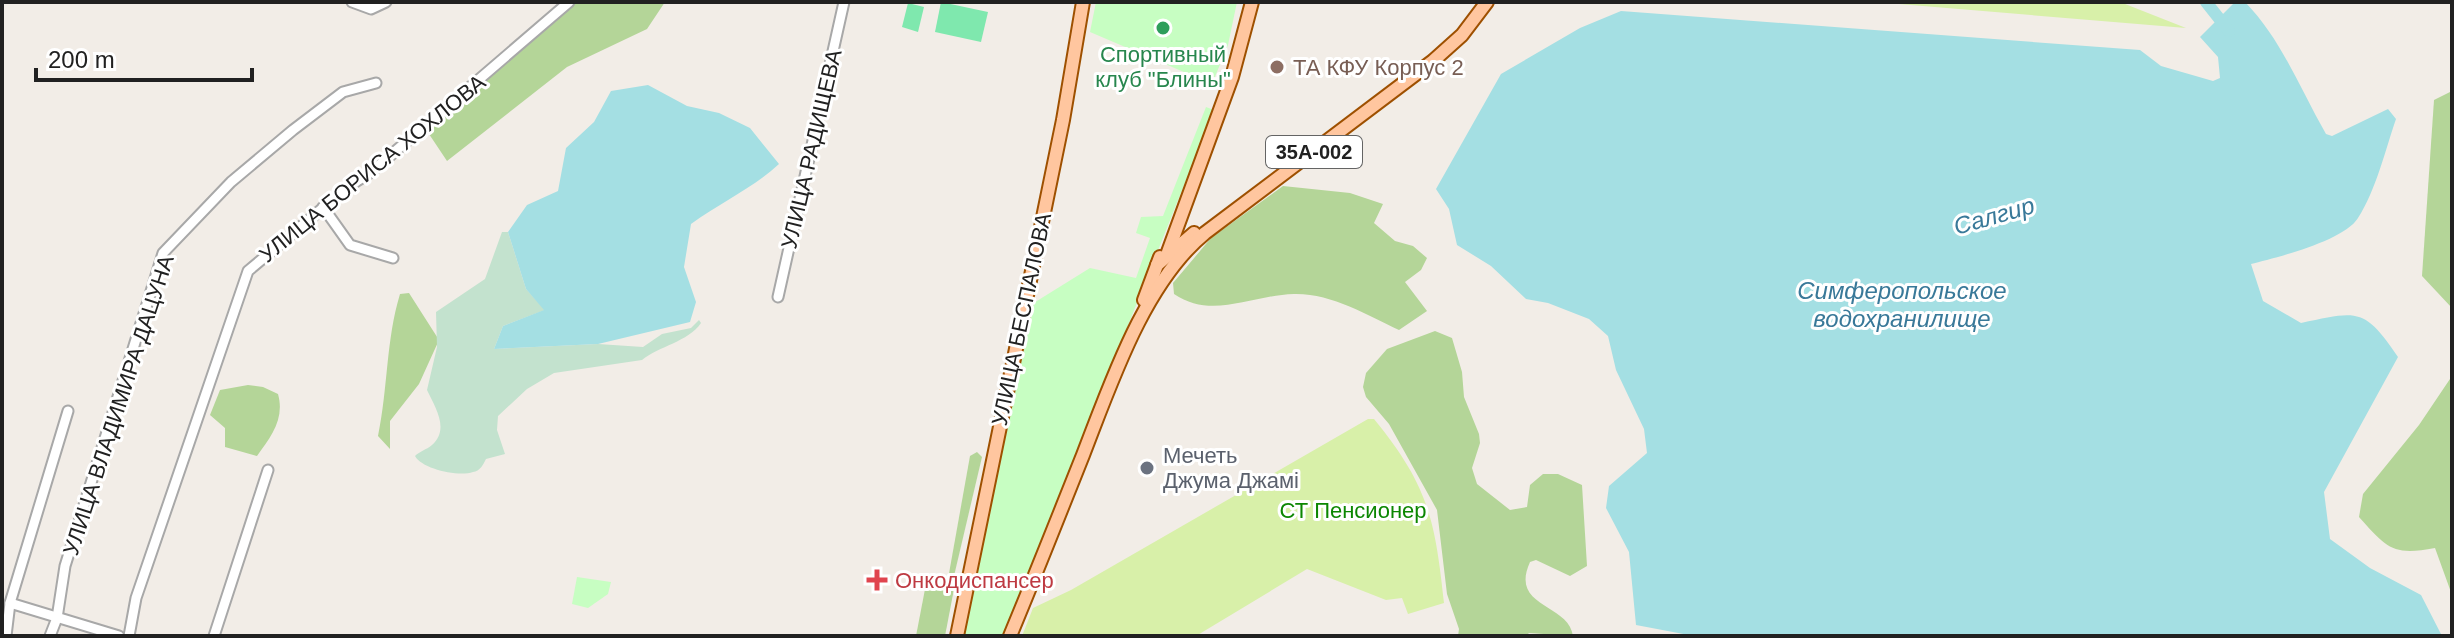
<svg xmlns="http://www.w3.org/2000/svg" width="2454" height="638" font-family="Helvetica,sans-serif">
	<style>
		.grass { fill: #d8f0a9 }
		.forest { fill: #b4d598 }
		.wetland { fill: #c3e2ce }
		.park { fill: #c7fec2 }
		.pitch { fill: #7fe8ae }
		.water { fill: #a4dfe3 }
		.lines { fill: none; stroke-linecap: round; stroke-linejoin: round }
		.river { stroke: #a4dfe3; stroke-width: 12 }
		.minor-casing { stroke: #a8a8a8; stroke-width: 13 }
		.major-casing { stroke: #9e5000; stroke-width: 16 }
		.minor { stroke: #fff; stroke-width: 9 }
		.major { stroke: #ffc69f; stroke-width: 12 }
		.leisure-dot { fill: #2e9e5b; stroke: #fff; stroke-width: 3 }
		.education-dot { fill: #8d6e63; stroke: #fff; stroke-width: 3 }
		.worship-dot { fill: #6b7280; stroke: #fff; stroke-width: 3 }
		.health-dot { fill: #e0444e; stroke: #fff; stroke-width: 3 }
		.labels { text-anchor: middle; stroke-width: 6; stroke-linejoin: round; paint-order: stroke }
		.shield { fill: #fff; stroke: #646464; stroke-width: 2 }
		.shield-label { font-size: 20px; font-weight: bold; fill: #212121 }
		.leisure-label { font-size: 22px; fill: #27864d; stroke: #fff }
		.education-label { font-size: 22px; fill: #785e54; stroke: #fff; text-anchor: start }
		.street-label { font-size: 22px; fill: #212121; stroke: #fff }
		.worship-label { font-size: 22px; fill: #5b616d; stroke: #fff; text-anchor: start }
		.park-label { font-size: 22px; fill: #0c8702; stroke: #fff }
		.health-label { font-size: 22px; fill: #be3a42; stroke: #fff; text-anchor: start }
		.water-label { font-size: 24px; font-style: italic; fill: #397999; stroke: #fff }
	</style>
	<rect width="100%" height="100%" fill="#f2ede7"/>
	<g class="grass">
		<polygon points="1875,2 2120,2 2186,28"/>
		<path d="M1368,419H1374C1428,485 1435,519 1444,603L1408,614L1402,598L1386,600L1307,569L1196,636H1022L1033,608L1071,590Z"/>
	</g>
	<g class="forest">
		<polygon points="574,2 665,2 647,29 567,67 447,161 427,131"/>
		<polygon points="2452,91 2452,308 2422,276 2434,100"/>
		<path d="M1283,186L1350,193L1383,204L1374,223L1395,241L1413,246L1427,258L1421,270L1405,282L1427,311L1399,330C1367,315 1331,293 1294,294C1252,295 1212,320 1174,294L1173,283L1211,238Z"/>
		<path d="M409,293L439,340L419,384L390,421V449L378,436C388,388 386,340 400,294Z"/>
		<path d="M1435,331L1452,338L1462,372L1464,397L1479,434L1480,443L1472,468L1477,484L1510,510L1527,507L1530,485L1543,474H1558L1582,485L1587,566L1570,576L1536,560L1530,562C1509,608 1569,603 1573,636L1529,633L1526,636H1458L1459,629L1447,594L1437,510L1389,424L1366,397L1363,387L1366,373L1387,349Z"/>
		<path d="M2452,376V595L2435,548C2392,556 2387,548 2359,517L2363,494L2419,425Z"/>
		<path d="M248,385L263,387L278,394C285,419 271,437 257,456L225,447V428L210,415L220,390Z"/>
		<polygon points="977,452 982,457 954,576 948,579 970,456"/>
		<polygon points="926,584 954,589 945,636 916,636"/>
	</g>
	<path class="wetland" d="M502,232H508L526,289L545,310L503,326L494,349L598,344L643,347L662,334L691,328L699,320L701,323C688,342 659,346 642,360L554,373L527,389L498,416L497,430L505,454L486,459C483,465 480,471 473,472C458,477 422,469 415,456C420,451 426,450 432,445C450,429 435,407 427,390L437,347L436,312L485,279Z"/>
	<g class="park">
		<polygon points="1096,2 1237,2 1228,45 1212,84 1090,32"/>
		<polygon points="1206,107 1214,110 1004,636 963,636 1032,304 1090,268 1136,278 1150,238 1136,233 1141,217 1163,216"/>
		<polygon points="577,577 611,582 608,594 588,608 572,604"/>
	</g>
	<g class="pitch">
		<polygon points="941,2 988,12 981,42 935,32"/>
		<polygon points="908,3 924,7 918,32 902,27"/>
	</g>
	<g class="water">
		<path d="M2235,2H2245C2282,40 2300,89 2326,134L2332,136L2388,109L2396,119C2385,151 2376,190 2358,218C2344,241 2275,258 2251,264L2263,301L2301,323C2358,311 2364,307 2398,357L2324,492L2330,539L2370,568L2421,595L2442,636H1694L1636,625L1629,552L1606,508L1609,486L1647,453L1644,429L1616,370L1608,336L1589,319L1548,303L1526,299L1491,266L1457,245L1449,209L1436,189L1501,74L1580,28L1621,11L2140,50L2161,66L2213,81L2220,78L2218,57L2200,37Z"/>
		<path d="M648,85L687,106L719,113L750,128L779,164C753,188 721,202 691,224L684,267L696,302L690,322L598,344L494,349L503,326L544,310L526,289L508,232L527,205L558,191L566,148L594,122L611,91Z"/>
	</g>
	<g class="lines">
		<polyline class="river" points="2206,2 2229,31"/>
		<g class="minor-casing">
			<g id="minor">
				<polyline points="352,2 371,9 386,2"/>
				<polyline points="323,207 350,245 393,258"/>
				<polyline points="778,297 844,2"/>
				<polyline points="10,603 119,636"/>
				<polyline points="6,636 10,603 68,411"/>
				<polyline points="50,636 57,618 65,566 163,253 231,182 293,130 343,92 376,83"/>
				<polyline points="129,636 136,598 248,271 349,186 370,173 569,2"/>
				<polyline points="214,636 268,470"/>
			</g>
		</g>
		<g class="major-casing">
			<g id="major">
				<polyline points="1168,252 1232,77 1252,2"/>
				<polyline points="1157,265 1194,233"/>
				<polyline points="1144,300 1160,257"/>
				<polyline points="957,636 1063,120 1083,2"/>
				<path d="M1010,636C1035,576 1059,515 1083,455C1111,383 1144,283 1205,233L1433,61L1462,35L1487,2"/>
			</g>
		</g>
		<use href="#minor" class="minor"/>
		<use href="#major" class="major"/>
	</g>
	<circle class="leisure-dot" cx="1163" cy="28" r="8"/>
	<circle class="education-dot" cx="1277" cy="67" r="8"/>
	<circle class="worship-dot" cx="1147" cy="468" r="8"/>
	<path class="health-dot" d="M873 568h8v8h8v8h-8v8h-8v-8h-8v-8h8z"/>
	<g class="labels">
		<rect class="shield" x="1266" y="136" width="96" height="32" rx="6"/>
		<g class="shield-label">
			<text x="1314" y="159">35А-002</text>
		</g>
		<g class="leisure-label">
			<text x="1163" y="62">Спортивный<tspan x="1163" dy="25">клуб "Блины"</tspan></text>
		</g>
		<g class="education-label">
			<text x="1293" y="75">ТА КФУ Корпус 2</text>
		</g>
		<g class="street-label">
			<text transform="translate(811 149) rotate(-77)" y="8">УЛИЦА РАДИЩЕВА</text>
			<text transform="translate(372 168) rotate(-39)" y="8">УЛИЦА БОРИСА ХОХЛОВА</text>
			<text transform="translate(1021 319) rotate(-78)" y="8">УЛИЦА БЕСПАЛОВА</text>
			<text transform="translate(118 405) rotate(-72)" y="8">УЛИЦА ВЛАДИМИРА ДАЦУНА</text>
		</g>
		<g class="worship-label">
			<text x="1163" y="463">Мечеть<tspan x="1163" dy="25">Джума Джамі</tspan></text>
		</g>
		<g class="park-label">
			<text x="1353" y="518">СТ Пенсионер</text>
		</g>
		<g class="health-label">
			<text x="895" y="588">Онкодиспансер</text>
		</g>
		<g class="water-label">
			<text transform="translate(1994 216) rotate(-16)" y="8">Салгир</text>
			<text x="1902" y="299">Симферопольское<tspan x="1902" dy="28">водохранилище</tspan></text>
		</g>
	</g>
	<rect width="2454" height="638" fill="none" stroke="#212121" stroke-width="8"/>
	<path d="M36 68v12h216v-12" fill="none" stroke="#212121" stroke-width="4"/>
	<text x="48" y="68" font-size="24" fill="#212121" stroke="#ffffff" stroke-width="6" paint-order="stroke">200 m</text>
</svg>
